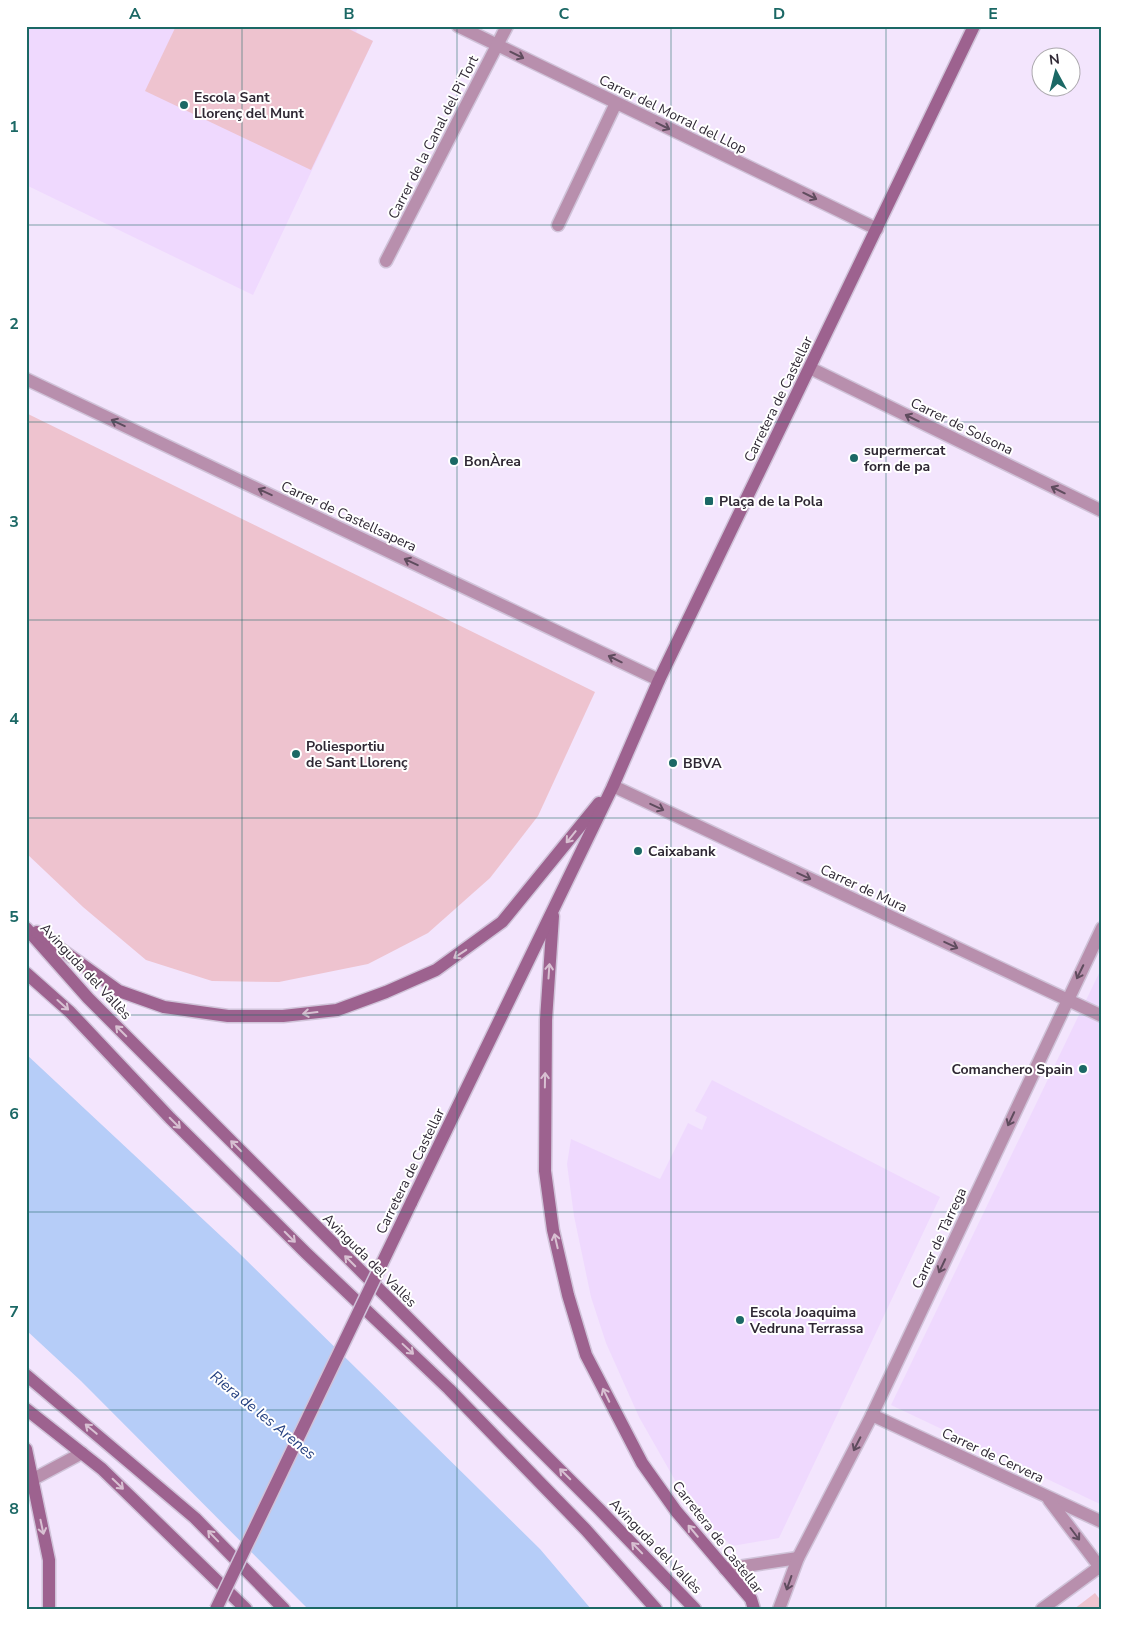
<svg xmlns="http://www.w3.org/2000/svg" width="1128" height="1635" font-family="'Nunito Sans',sans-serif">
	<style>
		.built { fill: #efd9fe }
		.green { fill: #eec3cf }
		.water { fill: #b6cdf8 }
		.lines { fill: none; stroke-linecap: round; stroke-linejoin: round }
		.street-casing { stroke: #d0c3d9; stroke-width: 15 }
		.secondary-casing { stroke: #d0c3d9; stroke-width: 15 }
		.street { stroke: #b88fad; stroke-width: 12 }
		.secondary { stroke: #9d628f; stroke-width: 12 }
		.secondary-bridge-casing { stroke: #d0c3d9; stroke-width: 15; stroke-linecap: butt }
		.secondary-bridge { stroke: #9d628f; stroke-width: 12 }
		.oneway { stroke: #5f4c5e }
		.oneway2 { stroke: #d8c0d2 }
		.grid { fill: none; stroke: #1b6865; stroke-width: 1; stroke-opacity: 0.55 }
		.poi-dot { fill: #1b6865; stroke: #fff; stroke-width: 2 }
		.labels { text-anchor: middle; stroke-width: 4; stroke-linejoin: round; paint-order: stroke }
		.poi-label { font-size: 14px; font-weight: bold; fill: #2f2834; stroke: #fff; text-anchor: start }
		.street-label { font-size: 14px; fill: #2f2834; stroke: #fff }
		.water-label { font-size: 15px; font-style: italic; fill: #244080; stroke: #fff }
		.neatline { fill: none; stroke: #1b6865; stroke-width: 2 }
		.grid-label { font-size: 16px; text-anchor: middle; font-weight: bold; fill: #1b6865 }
	</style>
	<rect width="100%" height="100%" fill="#f3e5fd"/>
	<g class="built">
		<polygon points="26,26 359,26 356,32 373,41 253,295 26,185"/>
		<polygon points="1102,967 1102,1505 891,1405"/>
		<polygon points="712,1080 940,1197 779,1538 732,1546 708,1525 676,1482 639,1417 606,1343 591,1297 574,1216 567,1164 571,1139 660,1179 688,1123 702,1130 707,1117 695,1111"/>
	</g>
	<g class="green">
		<polygon points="176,26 343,26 373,41 311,170 145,91"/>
		<polygon points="26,413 595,692 538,816 490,878 428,933 368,964 279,982 212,981 146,960 83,907 26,853"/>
		<polygon points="1095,1593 1102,1602 1102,1609 1074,1609"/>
	</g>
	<polygon class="water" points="26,1054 238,1252 540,1549 591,1609 308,1609 81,1381 26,1330"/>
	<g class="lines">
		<g class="street-casing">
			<g id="street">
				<polyline points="458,26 877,229"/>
				<polyline points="558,225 616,103"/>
				<polyline points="386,261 507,26"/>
				<polyline points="810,368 1102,511"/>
				<polyline points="26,379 659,680"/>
				<polyline points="613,786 1102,1016"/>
				<polyline points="872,1415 1102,1522"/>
				<polyline points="26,1483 82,1453"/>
				<polyline points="1049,1500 1102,1570"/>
				<polyline points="725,1569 798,1558"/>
				<polyline points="779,1609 798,1558 872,1415 1102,928"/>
				<polyline points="1042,1609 1102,1565"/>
			</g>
		</g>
		<g class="secondary-casing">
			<g id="secondary">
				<polyline points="553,916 546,1020 545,1171 553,1230 568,1295 586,1355 642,1463 676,1511 751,1599 754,1609"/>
				<polyline points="26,928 88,998 599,1509 695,1609"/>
				<polyline points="37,932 119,991 164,1007 228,1016 283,1016 337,1010 386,992 436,970 502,922 599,803"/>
				<polyline points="26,973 70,1012 170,1118 306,1253 449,1389 586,1530 656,1609"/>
				<polyline points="411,1203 613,786 659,680 974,26"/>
				<polyline points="26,1375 195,1518 284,1609"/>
				<polyline points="26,1409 102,1469 246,1609"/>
				<polyline points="26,1449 49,1560 49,1609"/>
			</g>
		</g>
		<use href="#street" class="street"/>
		<use href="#secondary" class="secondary"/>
		<g class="secondary-bridge-casing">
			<polyline id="secondary-bridge" points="216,1609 411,1203"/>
		</g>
		<use href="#secondary-bridge" class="secondary-bridge"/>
	</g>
	<defs><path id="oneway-shaft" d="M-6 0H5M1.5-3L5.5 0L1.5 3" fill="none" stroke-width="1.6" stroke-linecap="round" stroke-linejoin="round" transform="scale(1.25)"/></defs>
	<g class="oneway">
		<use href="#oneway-shaft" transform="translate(517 55) rotate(26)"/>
		<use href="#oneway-shaft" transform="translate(663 126) rotate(26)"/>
		<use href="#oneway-shaft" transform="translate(810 196) rotate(26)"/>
		<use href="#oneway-shaft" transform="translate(912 418) rotate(-154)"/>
		<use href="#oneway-shaft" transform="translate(118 423) rotate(-155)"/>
		<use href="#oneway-shaft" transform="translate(1058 490) rotate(-154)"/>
		<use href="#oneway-shaft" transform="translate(265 492) rotate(-155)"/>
		<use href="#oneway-shaft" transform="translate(411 562) rotate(-155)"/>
		<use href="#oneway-shaft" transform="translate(615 659) rotate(-154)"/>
		<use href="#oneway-shaft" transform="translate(657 807) rotate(25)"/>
		<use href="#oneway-shaft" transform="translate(804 876) rotate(25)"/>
		<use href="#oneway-shaft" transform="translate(951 945) rotate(25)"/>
		<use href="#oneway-shaft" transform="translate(1080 972) rotate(116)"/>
		<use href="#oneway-shaft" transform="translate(1011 1119) rotate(115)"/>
		<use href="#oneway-shaft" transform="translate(942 1266) rotate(115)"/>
		<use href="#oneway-shaft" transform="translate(857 1444) rotate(117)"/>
		<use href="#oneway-shaft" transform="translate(1075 1534) rotate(53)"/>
		<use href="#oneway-shaft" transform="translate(789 1583) rotate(109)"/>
	</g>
	<g class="oneway2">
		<use href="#oneway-shaft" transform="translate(571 837) rotate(129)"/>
		<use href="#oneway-shaft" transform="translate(460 954) rotate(147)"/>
		<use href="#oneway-shaft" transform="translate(549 971) rotate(-86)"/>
		<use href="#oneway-shaft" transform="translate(63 1005) rotate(42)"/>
		<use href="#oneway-shaft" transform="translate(310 1013) rotate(173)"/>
		<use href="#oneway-shaft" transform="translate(121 1031) rotate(-135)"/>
		<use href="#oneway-shaft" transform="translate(545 1080) rotate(-89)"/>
		<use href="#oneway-shaft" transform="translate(175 1123) rotate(45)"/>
		<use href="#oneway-shaft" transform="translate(236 1146) rotate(-135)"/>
		<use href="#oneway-shaft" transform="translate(290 1237) rotate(45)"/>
		<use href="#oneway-shaft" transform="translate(556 1241) rotate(-103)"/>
		<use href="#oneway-shaft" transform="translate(350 1261) rotate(-135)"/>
		<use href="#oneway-shaft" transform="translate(408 1349) rotate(43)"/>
		<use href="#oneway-shaft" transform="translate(606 1395) rotate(-116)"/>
		<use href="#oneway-shaft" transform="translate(91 1429) rotate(-140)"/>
		<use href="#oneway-shaft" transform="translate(565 1474) rotate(-135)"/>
		<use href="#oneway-shaft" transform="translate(118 1484) rotate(44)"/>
		<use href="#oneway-shaft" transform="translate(42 1527) rotate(78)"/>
		<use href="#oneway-shaft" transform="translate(693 1531) rotate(-130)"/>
		<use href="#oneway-shaft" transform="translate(213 1536) rotate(-134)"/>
		<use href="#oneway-shaft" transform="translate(637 1548) rotate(-134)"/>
	</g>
	<path class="grid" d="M242,26V1609M457,26V1609M671,26V1609M886,26V1609M26,225H1102M26,422H1102M26,620H1102M26,818H1102M26,1015H1102M26,1212H1102M26,1410H1102"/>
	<g class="poi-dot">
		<circle cx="184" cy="105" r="5"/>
		<circle cx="854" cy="458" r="5"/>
		<circle cx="454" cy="461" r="5"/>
		<rect x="704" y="496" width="10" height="10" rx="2.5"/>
		<circle cx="296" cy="754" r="5"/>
		<circle cx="673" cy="763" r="5"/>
		<circle cx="638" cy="851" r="5"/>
		<circle cx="1083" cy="1069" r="5"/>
		<circle cx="740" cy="1320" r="5"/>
	</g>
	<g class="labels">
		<g class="poi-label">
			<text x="194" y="102">Escola Sant<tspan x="194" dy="16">Llorenç del Munt</tspan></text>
			<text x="864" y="455">supermercat<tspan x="864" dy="16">forn de pa</tspan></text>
			<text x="464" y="466">BonÀrea</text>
			<text x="719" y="506">Plaça de la Pola</text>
			<text x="306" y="751">Poliesportiu<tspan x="306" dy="16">de Sant Llorenç</tspan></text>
			<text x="683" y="768">BBVA</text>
			<text x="648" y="856">Caixabank</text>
			<text x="1073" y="1074" text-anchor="end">Comanchero Spain</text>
			<text x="750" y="1317">Escola Joaquima<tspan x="750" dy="16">Vedruna Terrassa</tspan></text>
		</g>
		<g class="street-label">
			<text transform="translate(673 114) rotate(26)" y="5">Carrer del Morral del Llop</text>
			<text transform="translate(433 137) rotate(-63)" y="5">Carrer de la Canal del Pi Tort</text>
			<text transform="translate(778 399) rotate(-64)" y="5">Carretera de Castellar</text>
			<text transform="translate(962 426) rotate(26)" y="5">Carrer de Solsona</text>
			<text transform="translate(349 516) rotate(25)" y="5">Carrer de Castellsapera</text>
			<text transform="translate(864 888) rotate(25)" y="5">Carrer de Mura</text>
			<text transform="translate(86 971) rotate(47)" y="5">Avinguda del Vallès</text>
			<text transform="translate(410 1171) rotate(-64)" y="5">Carretera de Castellar</text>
			<text transform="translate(939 1238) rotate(-65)" y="5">Carrer de Tàrrega</text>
			<text transform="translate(370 1260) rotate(45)" y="5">Avinguda del Vallès</text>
			<text transform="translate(993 1455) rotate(25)" y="5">Carrer de Cervera</text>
			<text transform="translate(718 1537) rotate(52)" y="5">Carretera de Castellar</text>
			<text transform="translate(656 1546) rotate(46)" y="5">Avinguda del Vallès</text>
		</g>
		<g class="water-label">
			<text transform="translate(263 1415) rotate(39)" y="5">Riera de les Arenes</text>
		</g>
	</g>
	<rect width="1128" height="1635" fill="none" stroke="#ffffff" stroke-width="55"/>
	<g transform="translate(1056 72) rotate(353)"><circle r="24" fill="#ffffff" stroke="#aca9ae"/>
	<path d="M0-4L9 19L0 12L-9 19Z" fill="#1b6865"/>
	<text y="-8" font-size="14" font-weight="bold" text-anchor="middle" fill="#2f2834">N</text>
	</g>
	<rect x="28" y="28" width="1072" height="1580" class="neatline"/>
	<g class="grid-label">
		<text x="135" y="19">A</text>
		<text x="349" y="19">B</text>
		<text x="564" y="19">C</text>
		<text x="779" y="19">D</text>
		<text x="993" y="19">E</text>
		<text x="14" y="132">1</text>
		<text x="14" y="329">2</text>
		<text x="14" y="527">3</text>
		<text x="14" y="724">4</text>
		<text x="14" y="922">5</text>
		<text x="14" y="1119">6</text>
		<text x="14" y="1317">7</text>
		<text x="14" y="1514">8</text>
	</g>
</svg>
